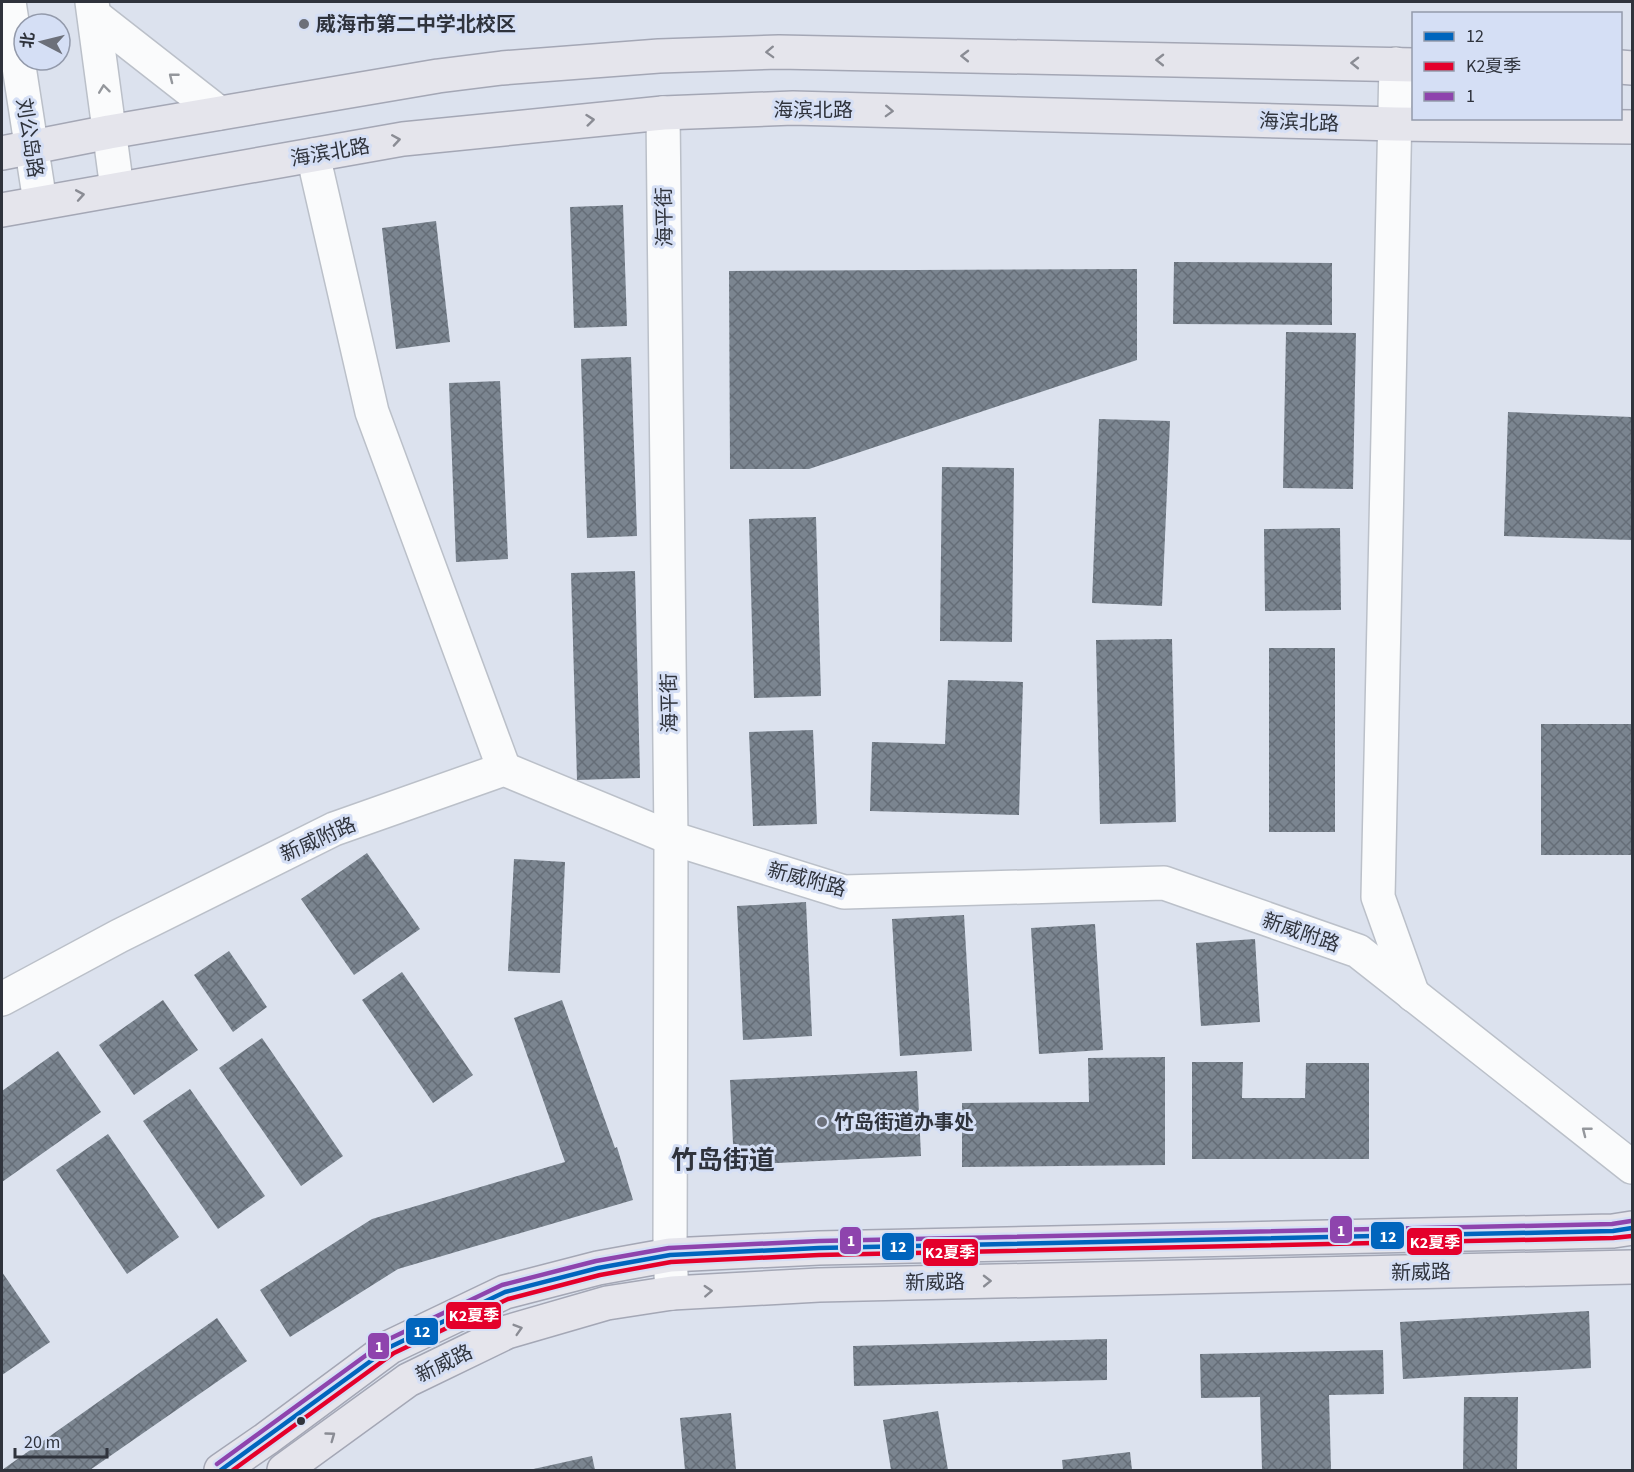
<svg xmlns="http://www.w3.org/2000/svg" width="1634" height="1472" font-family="'Source Sans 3','Noto Sans SC',sans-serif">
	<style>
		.building { fill: url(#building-cross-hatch) }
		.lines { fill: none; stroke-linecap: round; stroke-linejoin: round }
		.minor-casing { stroke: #bbc0c9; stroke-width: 36 }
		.secondary-casing { stroke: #bbc0c9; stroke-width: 36 }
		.primary-casing { stroke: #a4a7b5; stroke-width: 36 }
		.minor { stroke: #fafbfc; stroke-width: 33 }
		.secondary { stroke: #fafbfc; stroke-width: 33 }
		.primary { stroke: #e5e5ec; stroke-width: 33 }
		.bus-1-casing { stroke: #d5dff5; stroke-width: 9 }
		.bus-2-casing { stroke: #d5dff5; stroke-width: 9 }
		.bus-3-casing { stroke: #d5dff5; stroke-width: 9 }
		.bus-1 { stroke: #0065bd; stroke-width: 4.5 }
		.bus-2 { stroke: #e4002b; stroke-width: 4.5 }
		.bus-3 { stroke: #8e44ad; stroke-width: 4.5 }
		.oneway { stroke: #8a8c94 }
		.oneway2 { stroke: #94979c }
		.poi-dot { fill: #6c707a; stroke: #d5dff5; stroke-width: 2 }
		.bus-dot { fill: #2f333c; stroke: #d5dff5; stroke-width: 2 }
		.labels { text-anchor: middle; stroke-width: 6; stroke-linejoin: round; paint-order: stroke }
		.poi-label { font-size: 20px; font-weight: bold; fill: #2f333c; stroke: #d5dff5; text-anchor: start }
		.street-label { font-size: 20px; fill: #2f333c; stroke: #d5dff5 }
		.district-label { font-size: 26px; font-weight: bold; fill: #2f333c; stroke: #d5dff5 }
		.line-badge { stroke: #d5dff5; stroke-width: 2 }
		.badge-label { font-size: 16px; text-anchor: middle; font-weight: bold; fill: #fff }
	</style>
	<defs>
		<pattern id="building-cross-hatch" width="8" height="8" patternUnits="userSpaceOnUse" patternTransform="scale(1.5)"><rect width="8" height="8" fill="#7b8590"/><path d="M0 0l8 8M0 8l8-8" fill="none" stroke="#656d77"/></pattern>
	</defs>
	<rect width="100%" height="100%" fill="#dce2ee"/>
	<g class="building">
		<polygon points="623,205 627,326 574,328 570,207"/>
		<polygon points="436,221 450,342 396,349 382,228"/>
		<polygon points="1174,262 1332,263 1332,325 1173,324"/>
		<polygon points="1137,269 1137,360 809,469 730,469 729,271"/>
		<polygon points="1286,332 1356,333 1353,489 1283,488"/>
		<polygon points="631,357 637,536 587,538 581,359"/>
		<polygon points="500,381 508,559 456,562 449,383"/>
		<polygon points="1508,412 1632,417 1632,540 1504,536"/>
		<polygon points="1099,419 1170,421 1162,606 1092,603"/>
		<polygon points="942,467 1014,468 1012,642 940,641"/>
		<polygon points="816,517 821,696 754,698 749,519"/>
		<polygon points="1340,528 1341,610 1265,611 1264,529"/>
		<polygon points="635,571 640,778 577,780 571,573"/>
		<polygon points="1172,639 1176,822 1100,824 1096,640"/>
		<rect x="1269" y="648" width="66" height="184"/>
		<polygon points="948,680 1023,682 1019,815 870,811 872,742 945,744"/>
		<rect x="1541" y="724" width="91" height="131"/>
		<polygon points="813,730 817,824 753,826 749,732"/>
		<polygon points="367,853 420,929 354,975 301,899"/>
		<polygon points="514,859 565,862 560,973 508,971"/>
		<polygon points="806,902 812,1036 743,1040 737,906"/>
		<polygon points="964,915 972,1051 900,1056 892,919"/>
		<polygon points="1095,924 1103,1050 1039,1054 1031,928"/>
		<polygon points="1255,939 1260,1022 1201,1026 1196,943"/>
		<polygon points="229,951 267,1007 233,1032 194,975"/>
		<polygon points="402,972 473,1075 433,1103 362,1000"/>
		<polygon points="163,1000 198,1050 134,1095 99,1045"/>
		<polygon points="562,1000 615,1148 617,1147 633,1200 398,1269 290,1337 260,1290 372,1219 565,1162 514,1018"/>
		<polygon points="262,1038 343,1156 301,1186 219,1068"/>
		<polygon points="58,1051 101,1112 2,1182 2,1091"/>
		<polygon points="1165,1057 1165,1165 962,1167 962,1103 1089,1102 1088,1058"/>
		<polygon points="1192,1062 1243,1062 1242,1098 1305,1098 1306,1063 1369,1063 1369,1159 1192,1159"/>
		<polygon points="917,1071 921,1156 734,1165 730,1080"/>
		<polygon points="190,1089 265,1196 218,1229 143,1121"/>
		<polygon points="108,1134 179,1237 127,1274 56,1170"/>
		<polygon points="2,1272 50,1342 2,1375"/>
		<polygon points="1589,1311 1591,1368 1403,1379 1400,1322"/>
		<polygon points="217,1318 247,1361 90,1470 2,1470"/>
		<polygon points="1107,1339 1107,1380 854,1386 853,1346"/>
		<polygon points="1383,1350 1384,1394 1329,1395 1331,1470 1262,1470 1260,1397 1201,1398 1200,1354"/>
		<polygon points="1464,1397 1518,1397 1517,1470 1463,1470"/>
		<polygon points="938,1411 948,1470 891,1470 883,1420"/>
		<polygon points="731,1413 736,1470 685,1470 680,1418"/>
		<polygon points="1130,1452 1132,1470 1063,1470 1062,1460"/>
		<polygon points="592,1456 595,1470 529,1470"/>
	</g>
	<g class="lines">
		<g class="minor-casing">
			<g id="minor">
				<polyline points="1396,64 1378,897 1413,995"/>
				<polyline points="663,113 671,838 670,1255 672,1293"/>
				<polyline points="313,155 372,412 504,769"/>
				<polyline points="2,999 119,936 334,829 504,769 671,838 844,892 1164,883 1358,951 1632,1167"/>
			</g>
		</g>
		<g class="secondary-casing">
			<g id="secondary">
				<polyline points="9,2 40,202"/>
				<polyline points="92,2 117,189"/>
				<polyline points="95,16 219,113"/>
			</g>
		</g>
		<g class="primary-casing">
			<g id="primary">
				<polyline points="1620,67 1632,68"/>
				<polyline points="2,153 109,132 438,76 502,68 659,56 779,52 1414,65"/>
				<polyline points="2,210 403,139 663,113 793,108 1396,124 1632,127"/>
				<polyline points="221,1470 266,1439 390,1347 505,1292 598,1268 670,1255 819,1248 1613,1231 1632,1228"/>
				<polyline points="284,1470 408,1380 507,1332 607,1303 672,1293 819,1285 1632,1267"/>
			</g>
		</g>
		<use href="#minor" class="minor"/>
		<use href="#secondary" class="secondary"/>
		<use href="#primary" class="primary"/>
		<g class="bus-1-casing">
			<polyline id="bus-1" points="221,1470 390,1347 505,1292 598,1268 670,1255 819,1248 1613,1231 1632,1228"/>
		</g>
		<g class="bus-2-casing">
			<polyline id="bus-2" points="233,1470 394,1353 508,1299 600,1275 671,1262 819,1255 1613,1238 1632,1236"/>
		</g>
		<g class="bus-3-casing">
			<polyline id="bus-3" points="217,1464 387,1340 502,1285 596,1261 669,1248 819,1241 1612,1224 1631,1221"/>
		</g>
		<use href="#bus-1" class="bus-1"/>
		<use href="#bus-2" class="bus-2"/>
		<use href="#bus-3" class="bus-3"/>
	</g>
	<defs><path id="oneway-chevron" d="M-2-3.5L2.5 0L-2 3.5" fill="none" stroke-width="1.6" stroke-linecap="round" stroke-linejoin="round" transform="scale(1.5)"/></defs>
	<g class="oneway">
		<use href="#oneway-chevron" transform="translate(770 52) rotate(178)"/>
		<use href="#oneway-chevron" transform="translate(965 56) rotate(-179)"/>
		<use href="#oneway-chevron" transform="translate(1160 60) rotate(-179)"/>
		<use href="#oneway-chevron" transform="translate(1355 63) rotate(-179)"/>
		<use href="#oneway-chevron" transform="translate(889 111) rotate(2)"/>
		<use href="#oneway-chevron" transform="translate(590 120) rotate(-6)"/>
		<use href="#oneway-chevron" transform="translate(396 140) rotate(-9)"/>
		<use href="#oneway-chevron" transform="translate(80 195) rotate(-10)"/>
		<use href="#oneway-chevron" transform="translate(987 1281) rotate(-1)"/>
		<use href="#oneway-chevron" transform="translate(708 1291) rotate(-3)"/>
		<use href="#oneway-chevron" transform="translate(518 1329) rotate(-17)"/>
		<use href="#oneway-chevron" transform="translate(331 1436) rotate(-36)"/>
	</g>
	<g class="oneway2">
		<use href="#oneway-chevron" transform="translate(173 77) rotate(-142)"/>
		<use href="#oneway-chevron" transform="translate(104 89) rotate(-97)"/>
		<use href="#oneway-chevron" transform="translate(1586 1131) rotate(-142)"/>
	</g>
	<g class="poi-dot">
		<circle cx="304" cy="24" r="6"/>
		<circle cx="822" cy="1122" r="6"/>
	</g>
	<circle class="bus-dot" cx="301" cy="1421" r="5"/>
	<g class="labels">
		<g class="poi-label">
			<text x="316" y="31">威海市第二中学北校区</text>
			<text x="834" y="1129">竹岛街道办事处</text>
		</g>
		<g class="street-label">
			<text x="813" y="117">海滨北路</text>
			<text transform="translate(1299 122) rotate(2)" y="7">海滨北路</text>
			<text transform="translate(30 138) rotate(81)" y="7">刘公岛路</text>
			<text transform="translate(330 152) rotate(-10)" y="7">海滨北路</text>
			<text transform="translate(664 217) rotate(-91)" y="7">海平街</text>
			<text transform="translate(669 703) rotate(-91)" y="7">海平街</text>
			<text transform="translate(318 839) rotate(-24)" y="7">新威附路</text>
			<text transform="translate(807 879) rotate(15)" y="7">新威附路</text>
			<text transform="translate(1301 932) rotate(19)" y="7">新威附路</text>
			<text transform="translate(1421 1272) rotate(-1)" y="7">新威路</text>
			<text transform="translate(935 1282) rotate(-1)" y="7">新威路</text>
			<text transform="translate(444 1363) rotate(-26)" y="7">新威路</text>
		</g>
		<g class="district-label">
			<text x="723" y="1169">竹岛街道</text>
		</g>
	</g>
	<g class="line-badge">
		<rect x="1329" y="1215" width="24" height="29" rx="6" fill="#8e44ad"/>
		<rect x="1370" y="1221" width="35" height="29" rx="6" fill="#0065bd"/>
		<rect x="839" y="1226" width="23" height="29" rx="6" fill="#8e44ad"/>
		<rect x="1406" y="1227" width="57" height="29" rx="6" fill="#e4002b"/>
		<rect x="881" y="1232" width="34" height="29" rx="6" fill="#0065bd"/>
		<rect x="922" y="1238" width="57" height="29" rx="6" fill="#e4002b"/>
		<rect x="445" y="1301" width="57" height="29" rx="6" fill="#e4002b"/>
		<rect x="405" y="1317" width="34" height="29" rx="6" fill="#0065bd"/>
		<rect x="367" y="1332" width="23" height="28" rx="6" fill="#8e44ad"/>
	</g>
	<g class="badge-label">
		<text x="1341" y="1236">1</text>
		<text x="1388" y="1242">12</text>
		<text x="851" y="1246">1</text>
		<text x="1435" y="1248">K2夏季</text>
		<text x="898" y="1252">12</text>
		<text x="950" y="1258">K2夏季</text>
		<text x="474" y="1321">K2夏季</text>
		<text x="422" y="1337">12</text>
		<text x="379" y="1352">1</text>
	</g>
	<rect width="1634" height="1472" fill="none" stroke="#2f333c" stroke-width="6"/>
	<rect x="1412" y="12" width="210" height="108" fill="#d5dff5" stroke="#939aab" stroke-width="1.5"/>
	<rect x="1424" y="32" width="30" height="9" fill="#0065bd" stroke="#939aab" stroke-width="1.5"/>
	<text x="1466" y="42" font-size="18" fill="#2f333c">12</text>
	<rect x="1424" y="62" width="30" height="9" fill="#e4002b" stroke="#939aab" stroke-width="1.5"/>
	<text x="1466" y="72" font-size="18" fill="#2f333c">K2夏季</text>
	<rect x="1424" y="92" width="30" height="9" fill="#8e44ad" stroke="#939aab" stroke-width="1.5"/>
	<text x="1466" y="102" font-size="18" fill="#2f333c">1</text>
	<g transform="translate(42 42) rotate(277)"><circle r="28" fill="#d5dff5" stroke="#939aab" stroke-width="1.5"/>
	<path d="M0-4.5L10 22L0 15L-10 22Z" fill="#6c707a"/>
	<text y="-9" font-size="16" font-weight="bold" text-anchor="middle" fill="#2f333c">北</text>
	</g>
	<path d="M15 1448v9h92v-9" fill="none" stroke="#2f333c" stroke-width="3"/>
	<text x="24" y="1448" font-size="18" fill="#2f333c" stroke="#d5dff5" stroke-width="4.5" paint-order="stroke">20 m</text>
</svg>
